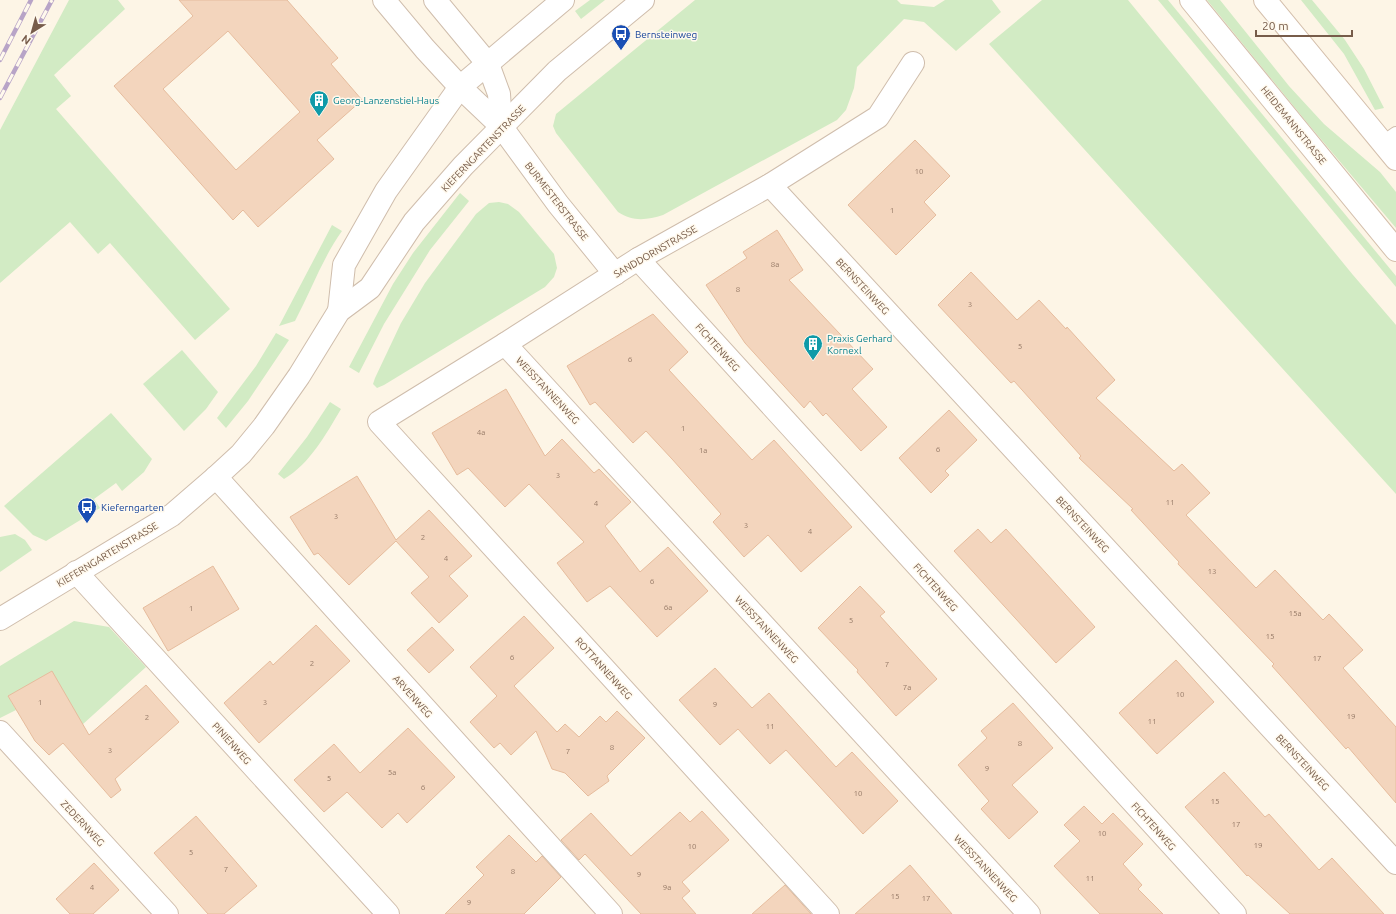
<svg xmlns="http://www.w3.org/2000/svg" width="1396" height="914" font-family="Ubuntu,sans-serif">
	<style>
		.green { fill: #d2ebc4 }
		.building { fill: #f3d5bd; stroke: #e6bc9d; fill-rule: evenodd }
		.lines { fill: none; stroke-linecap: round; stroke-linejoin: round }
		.lane-casing { stroke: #cfbdac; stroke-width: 16 }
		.street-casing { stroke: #cfbdac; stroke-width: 24 }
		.secondary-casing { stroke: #d4bfac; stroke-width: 24 }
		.lane { stroke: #fff; stroke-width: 14 }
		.street { stroke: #fff; stroke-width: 22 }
		.secondary { stroke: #fff; stroke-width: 22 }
		.rail-casing { stroke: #b8a4c7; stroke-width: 4.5 }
		.rail { stroke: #fff9ed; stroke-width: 3; stroke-dasharray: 9; stroke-linecap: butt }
		.labels { text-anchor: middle; stroke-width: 3; stroke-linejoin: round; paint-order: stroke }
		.number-label { font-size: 8px; fill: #967a67 }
		.transit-label { font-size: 10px; fill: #164399; stroke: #fff9ed; text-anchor: start }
		.culture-label { font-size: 10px; fill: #0d838f; stroke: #fff9ed; text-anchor: start }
		.street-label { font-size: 10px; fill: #775c4a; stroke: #fff9ed }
	</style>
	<rect width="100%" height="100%" fill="#fdf5e6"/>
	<g class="green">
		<polygon points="69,0 118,0 125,9 54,75 71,96 56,109 230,309 195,340 110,243 98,254 70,222 0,283 0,130"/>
		<polygon points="590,0 605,0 581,19 575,11"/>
		<path d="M695,0H897L901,4L934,7L945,0H992L1001,12L956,51L924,22L904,19L857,67L854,88L846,110L837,120L663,215C647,220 633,222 618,212L556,133L553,126L556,114Z"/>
		<polygon points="1042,0 1128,0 1353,275 1396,325 1396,494 989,44"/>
		<polygon points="1158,0 1168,0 1396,276 1396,287"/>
		<polygon points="1207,0 1220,0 1289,86 1324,124 1380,172 1396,192 1396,228 1309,125"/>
		<polygon points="1301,0 1312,0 1345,40 1364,69 1384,108 1375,110 1344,54"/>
		<polygon points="460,193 469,201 430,250 384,324 359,373 349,367 393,284 413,253"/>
		<polygon points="499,202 508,204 519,212 554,254 557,268 554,277 545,287 384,385 377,388 373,384 375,378 401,323 425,283 476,214 489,203"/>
		<path d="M332,225L342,231C322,259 311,291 295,321L279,326Z"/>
		<polygon points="276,333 289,340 248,401 226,428 217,418 256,366"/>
		<polygon points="182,350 218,392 206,409 184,431 143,384"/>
		<path d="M330,402L341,409C326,434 310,464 284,479L278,474L307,437Z"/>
		<polygon points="111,413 152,459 144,472 122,491 116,483 94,499 100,508 46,541 33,535 4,506"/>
		<polygon points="15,534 25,540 32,550 0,572 0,537"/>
		<polygon points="74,621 109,627 146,667 72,734 8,696 16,710 0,718 0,666"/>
	</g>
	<g class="building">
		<path d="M179,0H287L338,58L331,64L362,100L317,140L334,159L258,227L243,210L233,220L114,86L193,16ZM228,31L300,112L236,170L163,89Z"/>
		<polygon points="915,140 950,176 924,202 936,215 896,255 848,205"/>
		<polygon points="777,230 803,270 789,280 873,369 852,389 887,427 861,451 826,413 823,416 810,401 804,408 745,343 706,285 747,258 743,252"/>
		<polygon points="971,272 1017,320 1039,300 1066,329 1067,327 1115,380 1096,398 1174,471 1182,464 1210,493 1186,515 1256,588 1275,570 1323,620 1329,614 1363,650 1343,668 1396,727 1396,803 1348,747 1346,749 1272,666 1274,664 1178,564 1179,562 1131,510 1133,509 1079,458 1081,456 1014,381 1011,383 938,305"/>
		<polygon points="653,314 688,352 669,370 752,460 774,440 852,527 801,572 768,535 744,557 713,522 721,514 672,459 646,431 633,443 595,402 590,405 567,366"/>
		<polygon points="506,389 545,456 562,439 594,473 599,469 631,502 605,526 640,572 668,547 708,591 657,637 610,586 587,602 557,563 584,542 529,484 505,507 468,468 457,475 432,433"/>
		<polygon points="949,410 977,440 945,471 949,475 931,493 899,458"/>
		<polygon points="357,476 396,540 429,510 472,556 449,576 468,596 439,623 411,593 429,577 396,541 349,585 318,553 314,555 290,517"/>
		<polygon points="978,529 991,543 1006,529 1095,627 1056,663 954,551"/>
		<polygon points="213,566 239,609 168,651 143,608"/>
		<polygon points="860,586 885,612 880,616 937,679 896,716 857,672 858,670 818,628"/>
		<polygon points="524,616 554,648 514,686 557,732 565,724 579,737 600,716 606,722 617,711 645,738 607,776 609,781 588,796 565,773 552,769 536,731 511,755 500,743 494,748 470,722 497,696 470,667"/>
		<polygon points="316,625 350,661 259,743 224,703 270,661 273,665"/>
		<polygon points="432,627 454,650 429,673 407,650"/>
		<polygon points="1176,660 1214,702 1157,754 1119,713"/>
		<polygon points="715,668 752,708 769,693 836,767 852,752 898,801 863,834 786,750 770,764 738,729 720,745 679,700"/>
		<polygon points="52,671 89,735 146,685 179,722 115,779 121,790 111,798 63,743 49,755 35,741 8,696"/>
		<polygon points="1013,703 1053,748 1012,785 1038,812 1009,839 981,809 989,801 958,765 987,738 981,731"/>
		<polygon points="408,728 455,777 407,823 398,813 382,828 347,792 324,812 294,780 334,744 360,773"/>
		<polygon points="1224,772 1265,817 1269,814 1319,870 1332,858 1384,914 1290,914 1248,875 1247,876 1185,807"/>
		<polygon points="1084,806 1102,824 1113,813 1143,844 1123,864 1142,885 1138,889 1163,914 1100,914 1054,866 1080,841 1064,825"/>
		<polygon points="702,811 729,840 682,882 690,891 682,898 696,914 641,914 585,854 579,860 561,840 591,813 631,856 680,812 690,822"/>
		<polygon points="196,816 257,886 224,914 208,914 154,853"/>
		<polygon points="509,835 536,862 542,856 561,877 524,914 445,914 484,875 476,867"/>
		<polygon points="94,863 119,890 93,914 70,914 56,899"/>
		<polygon points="910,865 952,914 855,914"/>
		<polygon points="785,885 811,914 752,914"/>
	</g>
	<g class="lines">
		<g class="lane-casing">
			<polyline id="lane" points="1383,143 1396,134"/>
		</g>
		<g class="street-casing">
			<g id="street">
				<polyline points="384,0 425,49 460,87 501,126 558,204 615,274"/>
				<polyline points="435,0 488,64 499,94 501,126"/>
				<polyline points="770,185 1396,863"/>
				<polyline points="638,259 1235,914"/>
				<polyline points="339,311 344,265 386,191 460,87 563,0"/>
				<polyline points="505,344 1029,914"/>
				<polyline points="216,477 611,914"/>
				<polyline points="76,572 388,914"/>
				<polyline points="0,619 172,515 216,477 241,454 264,426 299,376 339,311 370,288 414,222 463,166 557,71 643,0"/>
				<polyline points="0,732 167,914"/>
				<polyline points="828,914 379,422 505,344 638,259 770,185 878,117 913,63"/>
			</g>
		</g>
		<g class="secondary-casing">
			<g id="secondary">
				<polyline points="1191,0 1396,250"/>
				<polyline points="1265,0 1396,159"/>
			</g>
		</g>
		<use href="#lane" class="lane"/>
		<use href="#street" class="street"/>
		<use href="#secondary" class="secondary"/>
		<g class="rail-casing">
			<g id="rail">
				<polyline points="0,60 31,0"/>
				<polyline points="0,98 52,0"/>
			</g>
		</g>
		<use href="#rail" class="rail"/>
	</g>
	<defs>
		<g id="bus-pin" transform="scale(1)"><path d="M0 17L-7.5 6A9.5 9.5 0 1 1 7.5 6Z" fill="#1a4fb4" stroke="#fff9ed"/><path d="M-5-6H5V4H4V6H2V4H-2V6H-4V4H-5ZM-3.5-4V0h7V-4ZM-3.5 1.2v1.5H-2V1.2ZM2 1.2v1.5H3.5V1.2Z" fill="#fff"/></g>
		<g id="building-pin" transform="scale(1)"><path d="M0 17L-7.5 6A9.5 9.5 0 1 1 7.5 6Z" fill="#0f9aa8" stroke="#fff9ed"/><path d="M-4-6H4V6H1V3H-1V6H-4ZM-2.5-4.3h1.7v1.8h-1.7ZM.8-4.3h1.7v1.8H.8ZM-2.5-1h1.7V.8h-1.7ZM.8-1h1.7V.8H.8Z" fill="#fff"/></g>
	</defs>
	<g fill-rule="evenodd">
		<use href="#bus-pin" x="621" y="34"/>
		<use href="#building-pin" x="319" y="100"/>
		<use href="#building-pin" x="813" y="344"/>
		<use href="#bus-pin" x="87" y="507"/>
	</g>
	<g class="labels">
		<g class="number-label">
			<text x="919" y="174">10</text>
			<text x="892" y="213">1</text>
			<text x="775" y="267">8a</text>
			<text x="738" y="292">8</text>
			<text x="970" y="307">3</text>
			<text x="1020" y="349">5</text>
			<text x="630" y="362">6</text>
			<text x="683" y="431">1</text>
			<text x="481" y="435">4a</text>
			<text x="938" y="452">6</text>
			<text x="703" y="453">1a</text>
			<text x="558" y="478">3</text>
			<text x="1170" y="505">11</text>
			<text x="596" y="506">4</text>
			<text x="336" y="519">3</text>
			<text x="746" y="528">3</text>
			<text x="810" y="534">4</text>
			<text x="423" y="540">2</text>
			<text x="446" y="561">4</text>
			<text x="1212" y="574">13</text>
			<text x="652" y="584">6</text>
			<text x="668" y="610">6a</text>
			<text x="191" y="611">1</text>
			<text x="1295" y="616">15a</text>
			<text x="851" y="623">5</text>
			<text x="1270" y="639">15</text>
			<text x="512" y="660">6</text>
			<text x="1317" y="661">17</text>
			<text x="312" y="666">2</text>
			<text x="887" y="667">7</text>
			<text x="907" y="690">7a</text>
			<text x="1180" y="697">10</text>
			<text x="40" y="705">1</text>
			<text x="265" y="705">3</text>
			<text x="715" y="707">9</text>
			<text x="1351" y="719">19</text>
			<text x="147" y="720">2</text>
			<text x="1152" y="724">11</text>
			<text x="770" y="729">11</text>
			<text x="1020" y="746">8</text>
			<text x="612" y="750">8</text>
			<text x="110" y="753">3</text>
			<text x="568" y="754">7</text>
			<text x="987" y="771">9</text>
			<text x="392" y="775">5a</text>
			<text x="329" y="781">5</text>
			<text x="423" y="790">6</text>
			<text x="858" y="796">10</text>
			<text x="1215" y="804">15</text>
			<text x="1236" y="827">17</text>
			<text x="1102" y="836">10</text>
			<text x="1258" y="848">19</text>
			<text x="692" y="849">10</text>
			<text x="191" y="855">5</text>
			<text x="226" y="872">7</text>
			<text x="513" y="874">8</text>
			<text x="639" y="877">9</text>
			<text x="1090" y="881">11</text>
			<text x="92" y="890">4</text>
			<text x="667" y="890">9a</text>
			<text x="895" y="899">15</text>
			<text x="926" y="901">17</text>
			<text x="469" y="905">9</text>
		</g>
		<g class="transit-label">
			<text x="635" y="38">Bernsteinweg</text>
			<text x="101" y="511">Kieferngarten</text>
		</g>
		<g class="culture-label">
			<text x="333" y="104">Georg-Lanzenstiel-Haus</text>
			<text x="827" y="342">Praxis Gerhard<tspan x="827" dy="12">Kornexl</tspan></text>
		</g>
		<g class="street-label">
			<text transform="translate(1294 125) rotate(51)" y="4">HEIDEMANNSTRASSE</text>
			<text transform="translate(483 148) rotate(-46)" y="4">KIEFERNGARTENSTRASSE</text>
			<text transform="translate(557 201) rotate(52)" y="4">BURMESTERSTRASSE</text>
			<text transform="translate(655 251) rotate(-30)" y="4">SANDDORNSTRASSE</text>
			<text transform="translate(863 286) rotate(47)" y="4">BERNSTEINWEG</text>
			<text transform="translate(718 347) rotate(48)" y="4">FICHTENWEG</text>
			<text transform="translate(548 390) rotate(47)" y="4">WEISSTANNENWEG</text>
			<text transform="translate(1083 524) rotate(47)" y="4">BERNSTEINWEG</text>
			<text transform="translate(107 554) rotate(-31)" y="4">KIEFERNGARTENSTRASSE</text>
			<text transform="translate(936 587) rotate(48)" y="4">FICHTENWEG</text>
			<text transform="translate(767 629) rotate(47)" y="4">WEISSTANNENWEG</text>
			<text transform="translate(604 668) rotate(48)" y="4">ROTTANNENWEG</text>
			<text transform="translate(413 696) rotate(48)" y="4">ARVENWEG</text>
			<text transform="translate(232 743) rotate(48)" y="4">PINIENWEG</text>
			<text transform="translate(1303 762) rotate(47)" y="4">BERNSTEINWEG</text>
			<text transform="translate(83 823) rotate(47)" y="4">ZEDERNWEG</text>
			<text transform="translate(1154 826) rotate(48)" y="4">FICHTENWEG</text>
			<text transform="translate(986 868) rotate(47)" y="4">WEISSTANNENWEG</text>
		</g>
	</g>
	<g transform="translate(32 32) rotate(217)" stroke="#fff9ed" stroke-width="3" paint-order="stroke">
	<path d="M0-3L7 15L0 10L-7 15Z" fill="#775c4a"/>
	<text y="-6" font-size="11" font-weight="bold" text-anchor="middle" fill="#775c4a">N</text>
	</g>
	<path d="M1256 30v6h96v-6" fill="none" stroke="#775c4a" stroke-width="2"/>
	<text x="1262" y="30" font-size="12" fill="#775c4a" stroke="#fff9ed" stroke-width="3" paint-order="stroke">20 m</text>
</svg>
